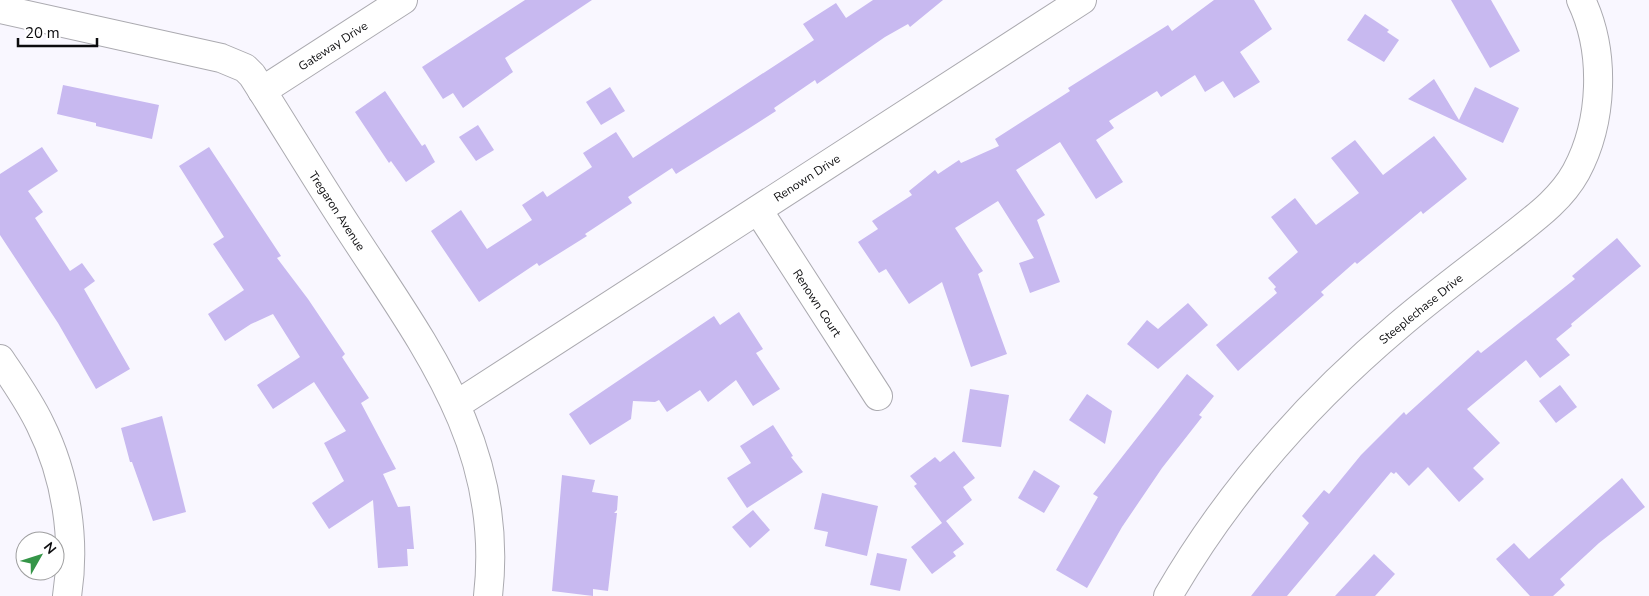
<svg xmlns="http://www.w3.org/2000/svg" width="1649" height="596" font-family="'Nunito Sans',sans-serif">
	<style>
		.building { fill: #c8b9f0 }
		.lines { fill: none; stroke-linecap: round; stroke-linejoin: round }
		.minor-casing { stroke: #abaab0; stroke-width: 30 }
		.minor { stroke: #fff; stroke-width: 28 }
		.labels { text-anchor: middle; stroke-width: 5; stroke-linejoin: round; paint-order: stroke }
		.street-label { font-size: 12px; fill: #0c0c0e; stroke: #fff }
	</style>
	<rect width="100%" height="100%" fill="#f9f7ff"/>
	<g class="building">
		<polygon points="525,0 592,0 505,58 513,72 463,108 453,93 443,99 422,67"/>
		<polygon points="873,0 943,0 910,27 908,24 885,37 817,84 815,80 774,108 776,111 748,129 676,174 672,168 628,197 632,203 585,234 587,236 539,266 537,263 479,302 431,231 461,210 487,249 532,220 522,205 543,191 547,197 592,167 583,153 616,132 633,158 814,40 803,24 836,3 846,18"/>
		<polygon points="1214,0 1254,0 1272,29 1240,52 1260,82 1234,98 1223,81 1205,92 1195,75 1161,97 1157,91 1109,121 1114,128 1096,140 1123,182 1096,199 1060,142 1016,170 1045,215 1037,220 1060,282 1030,293 1019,263 1034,258 998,201 955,228 983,271 978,274 1007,354 971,367 942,282 909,304 886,269 879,273 858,242 878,229 872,221 912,195 909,191 935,170 938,174 959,160 961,163 999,146 995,139 1070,91 1068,88 1168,25 1172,31"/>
		<polygon points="1451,0 1491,0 1520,51 1490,68"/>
		<polygon points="1365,14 1389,30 1387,32 1399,40 1384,62 1347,40"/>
		<polygon points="1434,79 1459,120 1475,87 1519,108 1503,143 1408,99"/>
		<polygon points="63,85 159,105 152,139 96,126 96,123 57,114"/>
		<polygon points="610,87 625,111 601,125 586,102"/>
		<polygon points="385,91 422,146 425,144 435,162 406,182 391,161 389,163 355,112"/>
		<polygon points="478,125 494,150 476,161 459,137"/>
		<polygon points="1434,136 1467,179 1423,214 1421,211 1357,264 1355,262 1321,292 1324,295 1238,371 1216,345 1277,293 1274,289 1276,287 1268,278 1298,252 1271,217 1295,198 1316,225 1359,193 1331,158 1355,140 1383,175"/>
		<polygon points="42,147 58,171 28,191 43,212 35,218 70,271 82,263 95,281 84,289 130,369 96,389 58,323 0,235 0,174"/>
		<polygon points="209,147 281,256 277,258 308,299 345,354 342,357 369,398 361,403 396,469 383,474 398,507 410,506 414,549 407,549 408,566 378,568 373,500 329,529 312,503 344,481 324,443 346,431 314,382 273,409 257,385 300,357 273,314 251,324 225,341 208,314 244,290 213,244 224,237 179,166"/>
		<polygon points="1617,238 1641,266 1571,324 1572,326 1556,339 1570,355 1540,378 1526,360 1467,409 1500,443 1473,468 1484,479 1459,502 1428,467 1409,486 1396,472 1394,474 1391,472 1287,596 1251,596 1309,523 1302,516 1324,490 1329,494 1361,455 1404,412 1406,415 1478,350 1481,353 1575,279 1572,276"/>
		<polygon points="1188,303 1208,325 1158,369 1127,344 1147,320 1158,329"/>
		<polygon points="739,312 763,349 756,353 780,389 753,406 736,380 708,402 700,390 667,412 659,400 655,402 633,401 631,419 590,445 569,414 714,316 720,325"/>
		<polygon points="1187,374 1214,396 1199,415 1202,417 1162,468 1122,527 1087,588 1056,570 1098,497 1093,494"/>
		<polygon points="1560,385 1577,407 1556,423 1539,401"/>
		<polygon points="970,389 1009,395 1001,447 962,442"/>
		<polygon points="1087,394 1112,411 1105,444 1069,420"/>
		<polygon points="162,416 186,512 153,521 132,462 130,462 121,428"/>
		<polygon points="773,425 793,456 791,457 803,472 747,508 727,478 751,463 740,446"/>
		<polygon points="954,451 975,478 963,487 972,500 946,521 964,544 953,552 956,556 932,574 911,547 942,523 914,486 917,484 910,476 935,457 940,462"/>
		<polygon points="1034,470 1060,486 1044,513 1018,498"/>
		<polygon points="562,475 595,480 592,492 618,496 617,510 614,513 617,513 608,591 593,589 593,596 552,591"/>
		<polygon points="1622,478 1645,507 1599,543 1560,579 1565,585 1553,596 1530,596 1496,559 1514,543 1529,559"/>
		<polygon points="822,493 878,506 867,556 825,546 828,532 814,529"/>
		<polygon points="753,510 770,530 750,548 732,527"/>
		<polygon points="877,553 907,559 900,591 870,585"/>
		<polygon points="1374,554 1395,574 1375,596 1335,596"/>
	</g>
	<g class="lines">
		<g class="minor-casing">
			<g id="minor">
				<path d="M0,9L221,58L245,68L252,75C286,128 318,182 353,235C428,350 505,450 488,596"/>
				<polyline points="262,91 403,0"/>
				<polyline points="758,210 878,396"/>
				<path d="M0,359C14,380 29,401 40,424C66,476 76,539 67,596"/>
				<polyline points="456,405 1082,0"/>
				<path d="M1168,596C1227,494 1308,402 1398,326C1433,296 1471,268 1507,240C1532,220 1560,201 1576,172C1603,122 1606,52 1581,0"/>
			</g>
		</g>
		<use href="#minor" class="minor"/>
	</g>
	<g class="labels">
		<g class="street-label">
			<text transform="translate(333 46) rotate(-33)" y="4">Gateway Drive</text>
			<text transform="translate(807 178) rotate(-33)" y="4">Renown Drive</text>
			<text transform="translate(337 211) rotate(57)" y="4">Tregaron Avenue</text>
			<text transform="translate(817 303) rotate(57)" y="4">Renown Court</text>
			<text transform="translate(1421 309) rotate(-39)" y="4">Steeplechase Drive</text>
		</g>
	</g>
	<g transform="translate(40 556) rotate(51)"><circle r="24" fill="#ffffff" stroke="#9e9e9f"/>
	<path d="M0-4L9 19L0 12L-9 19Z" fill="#359548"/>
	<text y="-8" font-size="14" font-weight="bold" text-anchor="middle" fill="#0c0c0e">N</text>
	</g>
	<path d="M18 38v8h79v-8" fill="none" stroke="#0c0c0e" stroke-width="2.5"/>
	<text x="25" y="38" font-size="15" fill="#0c0c0e" stroke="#ffffff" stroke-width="4" paint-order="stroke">20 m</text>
</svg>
